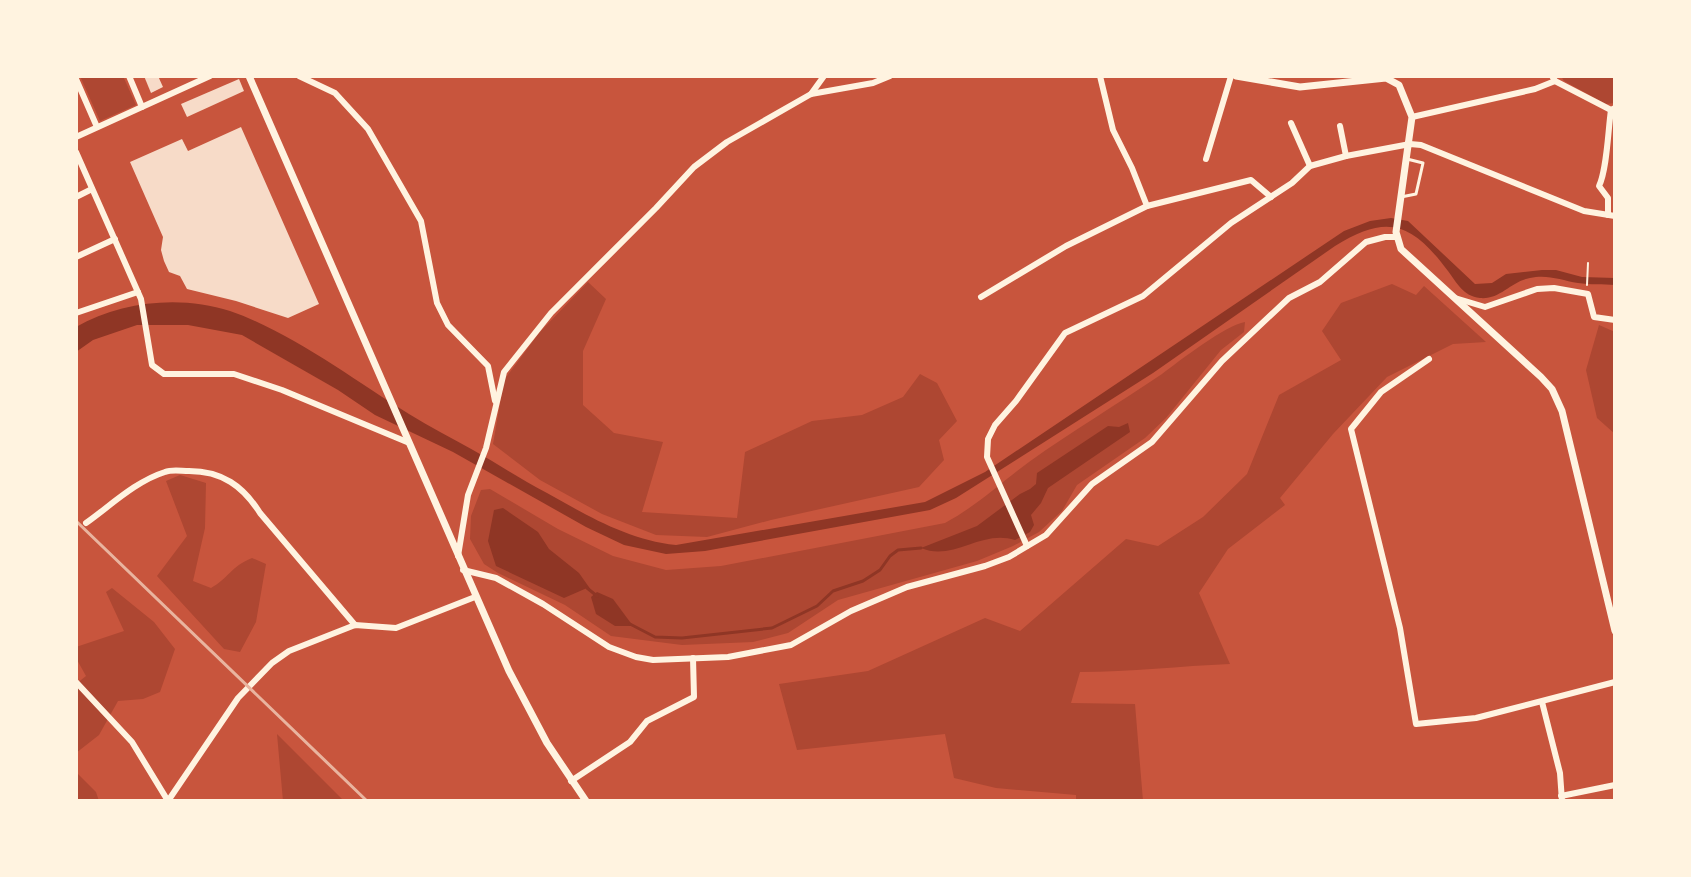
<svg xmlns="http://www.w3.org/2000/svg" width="1691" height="877" font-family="'Fira Sans Condensed',sans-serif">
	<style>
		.green { fill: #ae4732 }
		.water { fill: #8f3625 }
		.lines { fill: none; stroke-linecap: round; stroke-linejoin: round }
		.stream { stroke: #8f3625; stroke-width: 3 }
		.building { fill: #f7dbc8 }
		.path { stroke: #fff3e0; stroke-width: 2 }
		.service { stroke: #fff3e0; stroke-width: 3 }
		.minor { stroke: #fff3e0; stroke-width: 6 }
		.tertiary { stroke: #fff3e0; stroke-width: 7 }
		.rail { stroke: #e9b49f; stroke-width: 3 }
	</style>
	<rect width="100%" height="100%" fill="#c8553d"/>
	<g class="green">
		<polygon points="80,76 123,76 136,105 100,121"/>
		<polygon points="1561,76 1615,76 1615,103 1606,104 1564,81"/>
		<polygon points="588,282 606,299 583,351 583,405 614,433 663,442 642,512 737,518 745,452 812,421 862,415 903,397 920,374 937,383 957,421 939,440 944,460 919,487 771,520 707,537 656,535 602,514 540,480 493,444 504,380 539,333"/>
		<path d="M1392,284L1416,295L1424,286L1486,342L1453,344L1387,377L1333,434L1280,498L1285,505L1228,549L1199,593L1230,664C1180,666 1131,672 1080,672L1071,703L1135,704L1143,801H1076V795L996,788L954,778L945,734L797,750L779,684L868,671L985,618L1020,631L1126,539L1158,546L1203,517L1247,474L1279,395L1341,360L1322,331L1341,303Z"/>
		<path d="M1245,322L1244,332L1221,350L1166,418L1145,438L1077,485L1062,511L1039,532L1013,546L977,561L838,600L788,633L753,642L682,645L611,636L565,605L498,573L484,564L470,539L471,516L481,490L490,489L558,529L613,556L666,570L721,566L945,523C978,505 999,484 1029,462C1072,431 1118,404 1162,374C1179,361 1226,325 1245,322Z"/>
		<polygon points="1599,325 1615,332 1615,434 1597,418 1586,370"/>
		<path d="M180,475L206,483L205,528L193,581L211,588C229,578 230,567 252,558L266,564L256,622L240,652L224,649L157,576L187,536L166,481Z"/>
		<polygon points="112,588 154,622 175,649 160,692 143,699 118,701 99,735 76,753 76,684 86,676 76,658 76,647 124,631 106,592"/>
		<polygon points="277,734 344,801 283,801"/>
		<polygon points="76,772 96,792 99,801 76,801"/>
	</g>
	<g class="water">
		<path d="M1391,218L1408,221L1475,284L1492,283L1506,274L1542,270H1556L1582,277L1615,278V285C1603,284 1590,285 1578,283C1561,280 1547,274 1530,278C1511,281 1500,300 1480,298C1463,296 1457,283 1448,271C1412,223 1388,213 1335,246L1153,373L956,498L930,510L705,551L666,554L624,545L586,527L453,452L375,415L338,390L242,335L188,325H137L93,340L76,352V327C121,301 181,295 230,311C291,332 354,380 409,414C430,427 452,438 473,450C498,464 522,480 547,493C588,516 628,540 676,545L925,502L985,472L1344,231L1370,221Z"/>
		<path d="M1128,423L1130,432L1048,488L1041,503L1031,515L1034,525L1030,532L1015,540C981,529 953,562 921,548L977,526L1020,494L1030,489L1036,484L1037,473L1108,426L1119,427Z"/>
		<polygon points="503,508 538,532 549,549 579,573 591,590 587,588 564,598 496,566 488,541 494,510"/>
		<polygon points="597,592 613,599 633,626 615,626 596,614 591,597"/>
	</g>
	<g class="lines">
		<g class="stream">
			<polyline points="587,588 597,596"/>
			<polyline points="630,624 655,637 682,638 772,628 817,606 833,591 863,581 880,570 890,556 898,550 921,548"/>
		</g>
	</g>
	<g class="building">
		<polygon points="144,76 158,76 163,87 151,93"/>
		<polygon points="239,79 244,91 187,117 181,104"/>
		<polygon points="241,127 319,304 288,318 236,301 187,289 180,276 169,272 164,261 161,250 163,237 130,162 182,139 188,151"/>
	</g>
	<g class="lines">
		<polyline class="path" points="1587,285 1588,263"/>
		<polyline class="service" points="1401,197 1416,194 1423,163 1407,159"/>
		<g class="minor">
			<polyline points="129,76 142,107"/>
			<polyline points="299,76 335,93 368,129 421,221 437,303 448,325 488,366 495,401"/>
			<polyline points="1100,76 1113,130 1132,168 1147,206"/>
			<polyline points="76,79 97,127"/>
			<polyline points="1555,81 1611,110 1615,108"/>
			<polyline points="811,94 824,76"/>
			<polyline points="1412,117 1535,89 1555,81 1552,76"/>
			<polyline points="1291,123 1310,166"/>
			<polyline points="1340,126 1346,156"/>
			<polyline points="76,137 210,76"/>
			<polyline points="76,152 141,299 152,365 164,374 234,374 282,390 407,442"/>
			<polyline points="1206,159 1231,76"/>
			<polyline points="76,197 92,189"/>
			<path d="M1608,215V198L1599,186C1607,170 1608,130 1611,110"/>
			<polyline points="76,257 115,239"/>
			<polyline points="981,297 1066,246 1147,206 1251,180 1271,197"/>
			<polyline points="1455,298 1485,307 1537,289 1554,288 1588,294 1594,317 1615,320"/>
			<polyline points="76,313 138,292"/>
			<polyline points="1429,359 1381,392 1351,429 1400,628 1416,724 1476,718 1615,682"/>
			<path d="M86,523C110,506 136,481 165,472C172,469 181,471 189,471C222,471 243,486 260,513L355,625"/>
			<polyline points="1027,546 987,457 988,439 995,425 1016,401 1065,333 1143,296 1231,223 1292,183 1310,166 1346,156 1410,144 1421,145 1584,211 1615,216"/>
			<polyline points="458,556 468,495 486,448 504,372 551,313 656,208 694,167 727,142 811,94 873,83 890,76"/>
			<polyline points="463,570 496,578 543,604 609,647 636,657 653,660 728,657 791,645 851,611 907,587 985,566 1009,557 1046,535 1092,484 1152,442 1222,361 1289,298 1320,282 1366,242 1385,237 1397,237"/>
			<polyline points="76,682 132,742 168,801"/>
			<polyline points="1542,702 1560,773 1562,801"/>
			<polyline points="571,781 630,742 647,721 694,697 693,658"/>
			<polyline points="1561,796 1615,785"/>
			<polyline points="168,801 238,698 272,663 289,651 355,625 396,628 475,597"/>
		</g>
		<g class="tertiary">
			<polyline points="249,76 509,671 547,743 586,801"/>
			<polyline points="1236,76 1300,87 1386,78 1399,85 1412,117 1396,232 1401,249 1541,377 1552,389 1562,411 1615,631"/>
		</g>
		<polyline class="rail" points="76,521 367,801"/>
	</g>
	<rect width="1691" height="877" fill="none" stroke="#fff3e0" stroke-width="156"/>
</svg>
